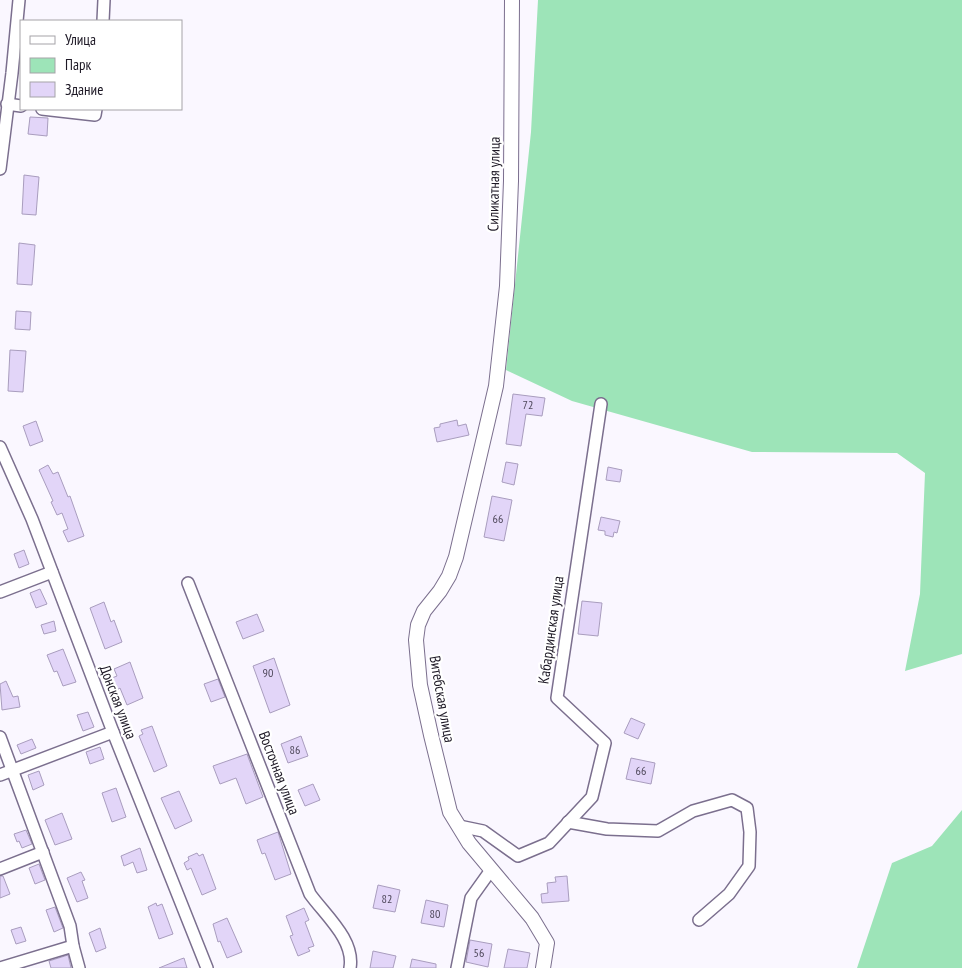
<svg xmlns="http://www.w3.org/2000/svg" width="962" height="968" font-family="'PT Sans Narrow',sans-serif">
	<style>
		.green { fill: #9de4b8 }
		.building { fill: #e2d5f8; stroke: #a99dbe }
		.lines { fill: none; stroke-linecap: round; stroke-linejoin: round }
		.minor-casing { stroke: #7b6f8e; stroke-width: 14 }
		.tertiary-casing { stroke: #7b6f8e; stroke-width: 16 }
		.minor { stroke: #fff; stroke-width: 11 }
		.tertiary { stroke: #fff; stroke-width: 14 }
		.labels { text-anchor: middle; stroke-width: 4.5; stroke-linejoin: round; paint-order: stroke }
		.number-label { font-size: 12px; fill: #4e475a }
		.street-label { font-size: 15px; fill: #1d1825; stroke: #fff }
	</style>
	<rect width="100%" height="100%" fill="#faf7ff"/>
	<g class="green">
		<polygon points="538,0 962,0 962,654 905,671 920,594 925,473 897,453 752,452 572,401 506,370 531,132"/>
		<polygon points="962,810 962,968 857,968 892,863 932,846"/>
	</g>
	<g class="building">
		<polygon points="30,117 48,118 47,136 28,134"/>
		<polygon points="24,175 39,177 36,215 22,214"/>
		<polygon points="19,243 35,245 32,285 17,284"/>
		<polygon points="16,311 31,312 30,330 15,329"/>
		<polygon points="10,350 26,351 23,392 8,391"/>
		<polygon points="513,394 545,398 542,416 526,414 521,446 506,444"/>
		<polygon points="457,420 458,426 466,424 469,435 437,442 434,428 440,427 440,424"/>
		<polygon points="36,421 43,441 30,446 23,426"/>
		<polygon points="506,462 518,464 514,485 502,482"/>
		<polygon points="48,465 53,474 58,472 68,497 70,496 84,536 68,542 63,531 68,529 62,513 57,515 51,502 53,501 39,470"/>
		<polygon points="608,467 622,470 620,482 606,480"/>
		<polygon points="492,496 512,500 504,541 484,537"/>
		<polygon points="601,517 620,521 617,533 614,532 613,537 605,535 605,531 598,530"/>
		<polygon points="24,550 29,564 19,568 14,554"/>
		<polygon points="40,589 47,604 36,608 30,593"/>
		<polygon points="582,601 602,603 598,636 578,634"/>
		<polygon points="104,602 111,622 114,620 122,642 105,649 90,608"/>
		<polygon points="257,614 264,631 243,639 236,622"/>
		<polygon points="54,621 56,631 44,634 41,625"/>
		<polygon points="63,649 76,682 63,686 57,671 54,672 47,655"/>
		<polygon points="274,658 290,705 270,713 253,666"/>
		<polygon points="130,662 143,698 127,705 120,688 117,690 112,678 117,676 114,669"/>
		<polygon points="218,679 225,697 211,702 204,684"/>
		<polygon points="6,681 13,697 18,696 20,707 2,710 0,684"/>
		<polygon points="88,712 94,727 83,731 77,715"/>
		<polygon points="631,718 645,724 638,739 624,733"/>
		<polygon points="152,726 167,766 154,772 139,736 143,734 141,730"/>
		<polygon points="301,736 308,756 288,763 281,744"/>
		<polygon points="32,739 36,748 21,754 17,745"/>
		<polygon points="100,747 104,759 90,764 86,752"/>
		<polygon points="247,754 263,797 246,804 236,778 220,784 213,766"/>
		<polygon points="631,758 655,763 651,784 626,779"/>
		<polygon points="39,771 44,785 33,790 28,775"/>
		<polygon points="313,784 320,800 305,806 298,790"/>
		<polygon points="116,788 126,817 112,822 102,793"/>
		<polygon points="179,791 192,821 175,829 161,798"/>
		<polygon points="62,813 72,839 55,845 45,820"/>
		<polygon points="26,830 32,844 22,848 19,841 17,842 14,834"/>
		<polygon points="278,832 291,874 275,880 265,853 262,854 257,840"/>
		<polygon points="140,848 147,870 137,873 133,862 124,866 121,856"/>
		<polygon points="197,853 199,856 203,854 216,889 202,895 191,868 187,870 184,863 189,860 188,857"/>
		<polygon points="39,864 45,880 35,884 29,868"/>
		<polygon points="81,872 85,880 82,881 88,898 77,902 67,878"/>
		<polygon points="0,876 3,876 10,894 0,898"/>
		<polygon points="567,876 569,901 542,903 541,894 548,893 547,883 556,882 555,877"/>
		<polygon points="378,885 400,890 395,912 373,908"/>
		<polygon points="426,900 448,905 444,927 421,923"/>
		<polygon points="156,903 157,906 162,904 173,934 159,939 148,907"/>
		<polygon points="55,907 63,928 54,932 46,910"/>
		<polygon points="304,908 309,920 305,922 314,946 308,948 310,951 298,956 290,936 293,935 286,916"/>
		<polygon points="227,918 242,952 227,958 220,941 218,942 213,924"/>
		<polygon points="21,927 26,941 16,944 11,930"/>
		<polygon points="100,928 106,948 96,952 89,933"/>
		<polygon points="470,940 492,944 488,967 466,962"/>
		<polygon points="508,949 530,953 527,968 504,968"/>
		<polygon points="373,951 396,956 393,968 370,968"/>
		<polygon points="68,955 71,968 51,968 49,961"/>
		<polygon points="184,958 187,968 159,968 181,959"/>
		<polygon points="412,959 436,964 436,968 410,968"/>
	</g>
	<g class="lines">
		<g class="minor-casing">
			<g id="minor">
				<polyline points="103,21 104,0"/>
				<polyline points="7,104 21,106"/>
				<polyline points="42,109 95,115 96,109"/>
				<polyline points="0,169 12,73 19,0"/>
				<polyline points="0,447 32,519 113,732 207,968"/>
				<path d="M188,583L310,894C325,915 355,940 350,968"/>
				<polyline points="0,592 52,572"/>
				<polyline points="0,737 70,926 73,946 79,968"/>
				<polyline points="0,775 113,732"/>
				<polyline points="568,822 607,829 658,831 693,811 732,800 747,808 750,832 749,866 729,894 699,920"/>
				<polyline points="459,826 483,831 518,856 549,843 592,797 605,743 557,698 601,404"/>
				<polyline points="0,869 43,852"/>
				<polyline points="0,968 73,946"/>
				<polyline points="457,968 471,898 491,870"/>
			</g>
		</g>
		<g class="tertiary-casing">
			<polyline id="tertiary" points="512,0 511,181 507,286 496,386 456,557 449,576 440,591 424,611 418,625 416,640 420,685 431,735 450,812 469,843 532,918 547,943 543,968"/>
		</g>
		<use href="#minor" class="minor"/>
		<use href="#tertiary" class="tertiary"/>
	</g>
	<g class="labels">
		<g class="number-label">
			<text x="528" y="409">72</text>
			<text x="498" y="523">66</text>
			<text x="268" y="677">90</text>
			<text x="295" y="754">86</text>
			<text x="641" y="775">66</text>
			<text x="387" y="903">82</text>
			<text x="435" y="918">80</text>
			<text x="479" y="957">56</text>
		</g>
		<g class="street-label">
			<text transform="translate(494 184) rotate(-89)" y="5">Силикатная улица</text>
			<text transform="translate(551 630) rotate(-82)" y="5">Кабардинская улица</text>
			<text transform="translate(442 699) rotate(80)" y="5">Витебская улица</text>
			<text transform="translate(118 702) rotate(69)" y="5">Донская улица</text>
			<text transform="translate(279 773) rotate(69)" y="5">Восточная улица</text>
		</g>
	</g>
	<rect x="20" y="20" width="162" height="90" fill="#ffffff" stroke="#a5a3a8"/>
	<rect x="30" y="36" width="25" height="8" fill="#ffffff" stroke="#a5a3a8"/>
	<text x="65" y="45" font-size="15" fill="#1d1825">Улица</text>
	<rect x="30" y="58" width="25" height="15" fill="#9de4b8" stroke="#a5a3a8"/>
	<text x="65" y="70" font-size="15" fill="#1d1825">Парк</text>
	<rect x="30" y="82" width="25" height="15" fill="#e2d5f8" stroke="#a5a3a8"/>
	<text x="65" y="95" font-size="15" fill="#1d1825">Здание</text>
</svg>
